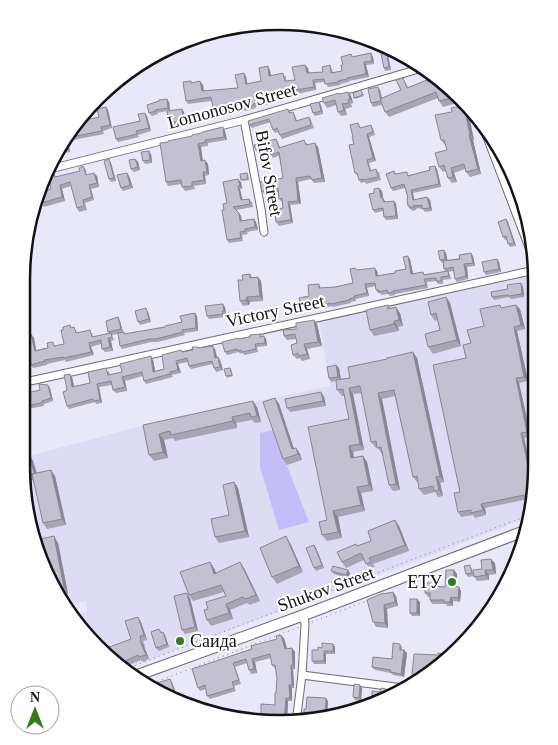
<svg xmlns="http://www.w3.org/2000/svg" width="558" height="745" font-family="Georgia,serif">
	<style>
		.built { fill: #dedcf4 }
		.green { fill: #c4bdf7 }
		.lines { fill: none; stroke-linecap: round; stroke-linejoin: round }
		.lane-casing { stroke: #6b6a79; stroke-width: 5.5 }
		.street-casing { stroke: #6b6a79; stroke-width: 9 }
		.secondary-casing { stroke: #6b6a79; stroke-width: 12 }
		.path { stroke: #83838e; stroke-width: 1; stroke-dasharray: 1 4; stroke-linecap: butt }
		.lane { stroke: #fff; stroke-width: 3 }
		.street { stroke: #fff; stroke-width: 7 }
		.secondary { stroke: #fff; stroke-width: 10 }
		.wall { fill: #a7a5b4 }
		.shaded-wall { fill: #888692 }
		.building { fill: #c2c0d1; stroke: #888692 }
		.poi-dot { fill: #327b21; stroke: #fff; stroke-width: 2 }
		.labels { text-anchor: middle; stroke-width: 4; stroke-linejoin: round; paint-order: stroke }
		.street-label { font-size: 18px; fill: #121217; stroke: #fff }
		.poi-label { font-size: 18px; fill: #121217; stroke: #fff; text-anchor: end }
		.rim { fill: none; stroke: #121217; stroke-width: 2.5 }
	</style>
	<rect width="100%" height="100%" fill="#e9e8f9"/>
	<polygon class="built" points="528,276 535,279 536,483 529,517 417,561 125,669 97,648 72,617 87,612 86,601 64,606 56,595 30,533 21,466 21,458 145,425 330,386 319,320"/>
	<polygon class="green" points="273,430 309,522 279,530 260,467 260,433"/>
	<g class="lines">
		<g class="lane-casing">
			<polyline id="lane" points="29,523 32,523"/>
		</g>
		<g class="street-casing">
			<g id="street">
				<polyline points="244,120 261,209 264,232"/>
				<polyline points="482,121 485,132 535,263"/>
				<polyline points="50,169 244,120 422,68"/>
				<polyline points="21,383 535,270"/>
				<polyline points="302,675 403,688"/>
				<polyline points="296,723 302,675 305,625 304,615"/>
			</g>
		</g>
		<g class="secondary-casing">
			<polyline id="secondary" points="135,676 304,615 527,530"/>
		</g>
		<g class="path">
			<polyline points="312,622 367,601"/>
			<polyline points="126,669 500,526 530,515"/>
			<polyline points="148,685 299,627"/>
		</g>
		<use href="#lane" class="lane"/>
		<use href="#street" class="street"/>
		<use href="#secondary" class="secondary"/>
	</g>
	<g class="wall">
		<polygon points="386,48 387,51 391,70 385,71 384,68"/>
		<polygon points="371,53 373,57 374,64 366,65 369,77 349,81 349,82 340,84 341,85 328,87 325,82 315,83 316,90 297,94 297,95 284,97 285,99 273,101 273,103 256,107 256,108 245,111 244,110 216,117 214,113 212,101 188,104 186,101 191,81 192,83 203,85 204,91 238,88 246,76 247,84 261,81 270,70 271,75 286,76 286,81 295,80 308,68 309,73 323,72 330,65 332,69 333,73 342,71 343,65 353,57"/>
		<polygon points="403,78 408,87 436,80 461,102 443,107 439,101 438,98 389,117 385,112 382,105 373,107 371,103 380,90 382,98 401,90"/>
		<polygon points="348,92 351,96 353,103 351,104 352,107 345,109 347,115 341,116 338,112 336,105 327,108 324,103 340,94"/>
		<polygon points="362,92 364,96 355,99 354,98"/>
		<polygon points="169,102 170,110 184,112 185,120 183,121 184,124 171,126 169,123 167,111 157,113 158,114 152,116 149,113"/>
		<polygon points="321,105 323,114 315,116 313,113"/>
		<polygon points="464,106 468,111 474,140 473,140 481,174 470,177 466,172 465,169 454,173 457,182 452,183 448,178 446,171 443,172 439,167 447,150 446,145 445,145 441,140 452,112"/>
		<polygon points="108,110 112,128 103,131 104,134 68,141 70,152 56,155 65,136 80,120 81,121 99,117"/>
		<polygon points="290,113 295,115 297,121 309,117 311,120 314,128 282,139 278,132 275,133 273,130 271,122 252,128 249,125"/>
		<polygon points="147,116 151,131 138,135 139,137 118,142 116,139"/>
		<polygon points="360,126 361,128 373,128 375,135 369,137 376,161 369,163 371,170 379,172 381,180 366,184 365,182 361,183 359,180 358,176 355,173 353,137"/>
		<polygon points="223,127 225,131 227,140 208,143 208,146 201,147 203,161 208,164 209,175 205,176 206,184 194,186 195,189 185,191 182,187 182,184 168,186 166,182 168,142 192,136"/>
		<polygon points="276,139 278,142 280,147 307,143 307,145 318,147 325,182 314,183 311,179 298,182 301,204 290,205 293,223 279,226 276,222 279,213 283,208 282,202 279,199 278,192 264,194 262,191 269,182 275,181 283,178 279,156 273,158 269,151 258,154 256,150"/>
		<polygon points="151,154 152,163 145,164 143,161"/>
		<polygon points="135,159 138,162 140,170 134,172 131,169"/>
		<polygon points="111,163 116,181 111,182 109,179"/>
		<polygon points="83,166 86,170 87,175 97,176 99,187 91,189 94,200 85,203 87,210 79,212 77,208 71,186 62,189 65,201 44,207 41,203 51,189 54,174 56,177 80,171"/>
		<polygon points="437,169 441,187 413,193 414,200 427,197 430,200 432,211 425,212 422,208 420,209 419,208 416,209 416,210 412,211 411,209 410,209 408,206 408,198 405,188 393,191 391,188 394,171 396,174 409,175"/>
		<polygon points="127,173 129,176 133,188 123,191 121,188"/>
		<polygon points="247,173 248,174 249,180 242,181 241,180"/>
		<polygon points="241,182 242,189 240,189 243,200 249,199 252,202 253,207 236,210 241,216 242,221 254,219 256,222 258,230 247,232 248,234 242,235 243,241 229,243 227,240 227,203"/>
		<polygon points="382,191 383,198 385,202 394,201 396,204 398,219 386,220 384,217 383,211 375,213 373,210"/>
		<polygon points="506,219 508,222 516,246 510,247 508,244 507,239 505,240 503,237"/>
		<polygon points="446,253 447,260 473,256 475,266 467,267 468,279 457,282 455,279 454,271 446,272 444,269 443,263 442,263 440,260"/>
		<polygon points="410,259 413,274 425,274 448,271 450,275 451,279 443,280 443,284 438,284 436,281 427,282 428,288 395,294 395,295 390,296 388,294 381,295 380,293 378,293 376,290 376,286 367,288 369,296 356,299 356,301 351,302 351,303 333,307 333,306 314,310 313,308 303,310 301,307 309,296 319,284 321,288 335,287 353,283 357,270 377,271 378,276 395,273 406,269"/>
		<polygon points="499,262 501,272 486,275 484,272"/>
		<polygon points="250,274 252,277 258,277 261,281 263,301 250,302 249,305 243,306 240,301 243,280"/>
		<polygon points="523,286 524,297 511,299 509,297 494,300 492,297"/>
		<polygon points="446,297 450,303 461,346 433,354 428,347 440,330 437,320 435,321 431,315"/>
		<polygon points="388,305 390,308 400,313 403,326 398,327 399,331 374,336 370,330"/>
		<polygon points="225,307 226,314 225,314 225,317 209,319 207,316"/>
		<polygon points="502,308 520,309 525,329 517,331 528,381 519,383 531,437 524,438 535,488 533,498 485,508 486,515 475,518 473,515 461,517 458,512 471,343 484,326"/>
		<polygon points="148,312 151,322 140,325 138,322"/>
		<polygon points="195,313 197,316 198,331 184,333 185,335 158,342 151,342 122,349 120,346 118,334 112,335 114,340 111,341 113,351 105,352 102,349 101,344 91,347 94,355 66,362 65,360 47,364 47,365 33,368 31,365 28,346 27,347 24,343 31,334 34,338 36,350 64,344 72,328 76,330 77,333 92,333 93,337 109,333 108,332 118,317 120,321 123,332 125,334 165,327 182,322"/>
		<polygon points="314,320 317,324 322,346 307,349 310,359 302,361 300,358 297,359 293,355 297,343 296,339 287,340 284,336"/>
		<polygon points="260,334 262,337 264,336 266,339 267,346 257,347 258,352 244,355 243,353 240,354 239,352 227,355 225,352 238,338 239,339 250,337"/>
		<polygon points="198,347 199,348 215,349 217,357 218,357 220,360 223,370 216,372 214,368 213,364 191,369 189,366 188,362 178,364 181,373 172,375 173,377 146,384 144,381 143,376 125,381 127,391 116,393 113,390 112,385 99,387 102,403 96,404 95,402 69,409 67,406 66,391 70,374 72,377 74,387 90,383 109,371 110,375 122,372 153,360 155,371 164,369 181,350 183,352 193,350"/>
		<polygon points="413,352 417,358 444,482 440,483 443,496 438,497 435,492 424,495 419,489 418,483 413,477 395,396 382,399 400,490 393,491 389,485 383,454 382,454 377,447 376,448 371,442 362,393 353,394 364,450 353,452 354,458 363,456 367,462 373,491 361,493 365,511 338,517 342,538 327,541 322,535 327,520 349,419 344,396 342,396 337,390 336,381 331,382 329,378 336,365 339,368 341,379 350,378 387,359"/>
		<polygon points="231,369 233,376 227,378 226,376"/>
		<polygon points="21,387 24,394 50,388 53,401 44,404 44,406 27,409 29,416 21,418"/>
		<polygon points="321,392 324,397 326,406 290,412 287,408"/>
		<polygon points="279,404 294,449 296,448 300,454 302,460 287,465 283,459"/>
		<polygon points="257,407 261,422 255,423 252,420 236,423 237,428 175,441 173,438 164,440 168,458 154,461 149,455 143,425"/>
		<polygon points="29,454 33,461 37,473 55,476 66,525 47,529 43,523 34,480 23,482 21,466"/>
		<polygon points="234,482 238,488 249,537 219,543 215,537 229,515"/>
		<polygon points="395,520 399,526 409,551 373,564 375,567 370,569 364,560 346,568 342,562 357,546 371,541"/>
		<polygon points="58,543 68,594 57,596 47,574"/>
		<polygon points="290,543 303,572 277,584 272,577"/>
		<polygon points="314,545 316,548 324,568 316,571 314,568"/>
		<polygon points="495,563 496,574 489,575 489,580 477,581 474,576 468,577 466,574 472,568 473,573"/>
		<polygon points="214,568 216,573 244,568 260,601 250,605 247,603 230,610 233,619 211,626 207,620 208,609 226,596 224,592 193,601 189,595"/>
		<polygon points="348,570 350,573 348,578 334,574 331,571"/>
		<polygon points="454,570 457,574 456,587 461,591 460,602 453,601 453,606 447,606 446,604 432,604 430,600 430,597 428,597 425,593 432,583 434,586 445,587"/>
		<polygon points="393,592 396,596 398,606 387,609 388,628 376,627 373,622 383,594"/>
		<polygon points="190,598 198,631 185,634 182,630"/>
		<polygon points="420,602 420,616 412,616 410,613"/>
		<polygon points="141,622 147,640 143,641 145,646 144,646 149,659 143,662 141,660 126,666 125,664 121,666 100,650 115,645 131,639"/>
		<polygon points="162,633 165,635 169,647 159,651 156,648"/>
		<polygon points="284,638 287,649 292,648 295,652 295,669 293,669 294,688 292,688 292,701 288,701 287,723 275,722 275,721 264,721 261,717 275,705 277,678 276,669 275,669 272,665 271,658 255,662 257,673 251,674 249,670 247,663 235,667 241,684 234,686 236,691 210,699 207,696 206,689 200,691 198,688 192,669"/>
		<polygon points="400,644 402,647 402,650 407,653 404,677 393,675 391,673 375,670 372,667 392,659"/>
		<polygon points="335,647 335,654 326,654 326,664 314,664 312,661 318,650"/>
		<polygon points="438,655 449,655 436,671 421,678 414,678 412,675"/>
		<polygon points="172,682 176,693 171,695 170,693 163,695 151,687"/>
		<polygon points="362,688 361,701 355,700 353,697"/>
		<polygon points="388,691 387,695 383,695 383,699 381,700 374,699 372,696 380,692"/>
		<polygon points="328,701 327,717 304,722 302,719 306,709"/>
	</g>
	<g class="shaded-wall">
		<polygon points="386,48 387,51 391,70 389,67"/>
		<polygon points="371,53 373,57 374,64 372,61"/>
		<polygon points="364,62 366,65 369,77 366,74"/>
		<polygon points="305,65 308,68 309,76 307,73"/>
		<polygon points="268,66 270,70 271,79 269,76"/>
		<polygon points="244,73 246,76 248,87 246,84"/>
		<polygon points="313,80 315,83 316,90 314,87"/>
		<polygon points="200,81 203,85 204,95 202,91"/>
		<polygon points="378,87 380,90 383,104 381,101"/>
		<polygon points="348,92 351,96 353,103 350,99"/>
		<polygon points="167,99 169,102 170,111 168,108"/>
		<polygon points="319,102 321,105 323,114 321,111"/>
		<polygon points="342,104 345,109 347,115 344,110"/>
		<polygon points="464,106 468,111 474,140 470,135"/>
		<polygon points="106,107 108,110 112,128 110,125"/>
		<polygon points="182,109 184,112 185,120 183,117"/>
		<polygon points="145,113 147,116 151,131 149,128"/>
		<polygon points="223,127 225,131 227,140 224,137"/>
		<polygon points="367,134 369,137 376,161 373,158"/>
		<polygon points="469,135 473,140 481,174 478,169"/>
		<polygon points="66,138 68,141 70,152 68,149"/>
		<polygon points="315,143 318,147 325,182 322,178"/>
		<polygon points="198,144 201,147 203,164 201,161"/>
		<polygon points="149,151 151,154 152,163 150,160"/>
		<polygon points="109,159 111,163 116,181 114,178"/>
		<polygon points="135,159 138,162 140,170 138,167"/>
		<polygon points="205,160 208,164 209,175 207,172"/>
		<polygon points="435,166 437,169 441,187 439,184"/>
		<polygon points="451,168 454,173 457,182 453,177"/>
		<polygon points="203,172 205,176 206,184 204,180"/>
		<polygon points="94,173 97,176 99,187 97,183"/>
		<polygon points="127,173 129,176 133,188 130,185"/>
		<polygon points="296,178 298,182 301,204 298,201"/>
		<polygon points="238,179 241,182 242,189 240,186"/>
		<polygon points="60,185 62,189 65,201 62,197"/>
		<polygon points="89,185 91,189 94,200 92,197"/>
		<polygon points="238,186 240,189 243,204 241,200"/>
		<polygon points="379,188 382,191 383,198 385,201 386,206 381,198"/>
		<polygon points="411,190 413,193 415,203 413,200"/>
		<polygon points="427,197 430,200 432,211 430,208"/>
		<polygon points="394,201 396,204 398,219 396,216"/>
		<polygon points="288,202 290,205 293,223 291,220"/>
		<polygon points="239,213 241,216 242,224 240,221"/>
		<polygon points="254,219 256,222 258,230 255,227"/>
		<polygon points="506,219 508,222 516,246 514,243"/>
		<polygon points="444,250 446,253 448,262 445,259"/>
		<polygon points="471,253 473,256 475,266 473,263"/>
		<polygon points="408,256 410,259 414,278 411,274"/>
		<polygon points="497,259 499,262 501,272 499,269"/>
		<polygon points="464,264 467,267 468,279 466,276"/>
		<polygon points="375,268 377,271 379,279 376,276"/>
		<polygon points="258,277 261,281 263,301 260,296"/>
		<polygon points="521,283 523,286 524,297 522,294"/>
		<polygon points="365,284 367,288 369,296 367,293"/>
		<polygon points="247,297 250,302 249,305 246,300"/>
		<polygon points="446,297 450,303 461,346 457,340"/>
		<polygon points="223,304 225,307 226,314 224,311"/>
		<polygon points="516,305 520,309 525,329 521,325"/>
		<polygon points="396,307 400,313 403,326 399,320"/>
		<polygon points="146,308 148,312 151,322 149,319"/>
		<polygon points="195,313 197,316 198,331 196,328"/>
		<polygon points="118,317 120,321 123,332 121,329"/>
		<polygon points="314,320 317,324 322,346 318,342"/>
		<polygon points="394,321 398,327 399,331 394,324"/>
		<polygon points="514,327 517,331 528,381 524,377"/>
		<polygon points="31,334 34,338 37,354 35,351"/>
		<polygon points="264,336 266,339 267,346 265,343"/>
		<polygon points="108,338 111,341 113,351 110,347"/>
		<polygon points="89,343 91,347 94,355 91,352"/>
		<polygon points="304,344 307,349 310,359 307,354"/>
		<polygon points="213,346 215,349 218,361 215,358"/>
		<polygon points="413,352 417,358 444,482 440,476"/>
		<polygon points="151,356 153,360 156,375 153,372"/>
		<polygon points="218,357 220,360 223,370 220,367"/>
		<polygon points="176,361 178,364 181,373 178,370"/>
		<polygon points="336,365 339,368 341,380 338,377"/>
		<polygon points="70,374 72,377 75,390 72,387"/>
		<polygon points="122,377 125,381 127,391 125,387"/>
		<polygon points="516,378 519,383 531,437 527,432"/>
		<polygon points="97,384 99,387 102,403 100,400"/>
		<polygon points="48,385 50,388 53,401 51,398"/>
		<polygon points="349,388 353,394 364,450 360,444"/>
		<polygon points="321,392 324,397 326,406 323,401"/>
		<polygon points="378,393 382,399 400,490 396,484"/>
		<polygon points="275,398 279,404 296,455 292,449"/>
		<polygon points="253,401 257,407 261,422 257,416"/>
		<polygon points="25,406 27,409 29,416 27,413"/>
		<polygon points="232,417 236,423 237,428 233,421"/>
		<polygon points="521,433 524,438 535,488 534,493"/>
		<polygon points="159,434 164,440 168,458 163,452"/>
		<polygon points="349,446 353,452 355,464 351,458"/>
		<polygon points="296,448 300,454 302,460 298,454"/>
		<polygon points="29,454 33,461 38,479 34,473"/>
		<polygon points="363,456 367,462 373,491 369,485"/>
		<polygon points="51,470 55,476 66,525 62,519"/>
		<polygon points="436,477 440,483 443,496 439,490"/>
		<polygon points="234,482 238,488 249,537 245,531"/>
		<polygon points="357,487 361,493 365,511 361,505"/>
		<polygon points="481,504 485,508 486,515 483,510"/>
		<polygon points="333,511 338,517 342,538 338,532"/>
		<polygon points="395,520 399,526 409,551 405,545"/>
		<polygon points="54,536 58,543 68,594 64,588"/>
		<polygon points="286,536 290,543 303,572 299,566"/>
		<polygon points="314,545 316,548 324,568 322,565"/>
		<polygon points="491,559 495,563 496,574 493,570"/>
		<polygon points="210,562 214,568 219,580 214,574"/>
		<polygon points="240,562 244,568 260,601 256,595"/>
		<polygon points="348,570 350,573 348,578 346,575"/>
		<polygon points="454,570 457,574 456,590 453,586"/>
		<polygon points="485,570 489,575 489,580 486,575"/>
		<polygon points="459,587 461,591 460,602 458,598"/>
		<polygon points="393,592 396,596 398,606 395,602"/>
		<polygon points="187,593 190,598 198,631 195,627"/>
		<polygon points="451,597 453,601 453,606 450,602"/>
		<polygon points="417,599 420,602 420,616 417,613"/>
		<polygon points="226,604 230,610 233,619 229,613"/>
		<polygon points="384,605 387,609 388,628 385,623"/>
		<polygon points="138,617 141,622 147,640 144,635"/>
		<polygon points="163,632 165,635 169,647 167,644"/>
		<polygon points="281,635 284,638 288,652 285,649"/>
		<polygon points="140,641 144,646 149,659 146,655"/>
		<polygon points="333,644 335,647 335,654 333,651"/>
		<polygon points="292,648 295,652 295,669 293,665"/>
		<polygon points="404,650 407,653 404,677 401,674"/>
		<polygon points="324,651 326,654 326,664 324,661"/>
		<polygon points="252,659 255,662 257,673 254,669"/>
		<polygon points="291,665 293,669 294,688 292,685"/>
		<polygon points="170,679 172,682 176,693 174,690"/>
		<polygon points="289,685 292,688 292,701 290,698"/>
		<polygon points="360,685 362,688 361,701 359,698"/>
		<polygon points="381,692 383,695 382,699 380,697"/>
		<polygon points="286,698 288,701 287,723 284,722"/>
		<polygon points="326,698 328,701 327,717 325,717"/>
		<polygon points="364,702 367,705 366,708 364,709"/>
	</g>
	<g class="building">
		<polygon points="386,48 389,67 384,68 380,49"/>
		<polygon points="371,53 372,61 364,62 366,74 347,78 347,79 338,81 338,82 325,84 324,79 313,80 314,87 295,90 295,92 282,94 283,96 270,98 271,100 253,104 254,105 242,108 242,107 214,113 211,97 186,101 183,82 191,81 191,83 200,81 202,91 238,88 235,75 244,73 246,84 261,81 259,68 268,66 269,76 283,73 285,81 295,80 292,67 305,65 307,73 323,72 322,67 330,65 331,73 342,71 341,65 343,65 341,57 351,54 352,57"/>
		<polygon points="403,78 407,88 427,80 428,82 436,80 455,97 439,101 436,92 385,112 380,99 401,90 396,80"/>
		<polygon points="378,87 381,101 371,103 368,89"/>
		<polygon points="361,90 363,95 354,98 353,93"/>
		<polygon points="348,92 350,99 348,99 349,103 342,104 344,110 338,112 335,100 324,103 322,98 339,93 339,94"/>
		<polygon points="167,99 168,108 155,110 156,111 149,113 147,105 159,101 159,100"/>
		<polygon points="319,102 321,111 313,113 310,104"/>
		<polygon points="464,106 470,135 469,135 478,169 466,172 464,164 451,168 453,177 448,178 444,165 439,167 435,153 447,150 444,140 441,140 435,115 452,112 451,108"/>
		<polygon points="106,107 110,125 101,127 102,131 66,138 68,149 58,151 65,136 79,120 80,120 81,121 99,117 97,109"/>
		<polygon points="182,109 183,117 181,117 182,121 169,123 167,111"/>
		<polygon points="288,109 289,113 293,112 296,121 309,117 311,125 280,135 277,128 273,130 269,119 249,125 248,121"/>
		<polygon points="145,113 149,128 136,131 137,134 116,139 113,127 140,121 138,114"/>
		<polygon points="358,123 360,128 371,125 373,132 367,134 373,158 367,160 370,171 376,169 378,177 363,180 363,179 359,180 357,173 355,173 349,145 354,144 352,137 353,137 350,125"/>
		<polygon points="223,127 224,137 205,140 206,142 198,144 201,161 205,160 207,172 203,172 204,180 192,182 192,186 182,187 181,180 166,182 160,143 168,142 168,141 192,136 192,135 202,133 202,132"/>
		<polygon points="276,139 279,148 304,140 306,145 315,143 322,178 312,180 310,176 296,178 298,201 288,202 291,220 276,222 275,214 279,213 278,209 283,208 282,198 279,199 278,188 262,191 260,182 267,181 268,182 275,181 278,179 283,178 279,152 271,155 268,147 256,150 254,145"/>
		<polygon points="149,151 150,160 143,161 141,152"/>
		<polygon points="109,159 114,178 109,179 104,161"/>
		<polygon points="135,159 138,167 131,169 129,160"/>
		<polygon points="83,166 86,175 94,173 97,183 89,185 92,197 83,200 84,206 77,208 70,182 60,185 62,197 41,203 38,194 39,193 51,189 48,176 54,174 55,177 80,171 79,168"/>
		<polygon points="435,166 439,184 411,190 413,200 427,197 430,208 422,209 422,205 417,206 417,205 413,206 414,207 410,208 410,206 408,206 407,198 408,198 404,184 391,188 386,174 394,171 395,174 407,172 408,176 430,170 429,167"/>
		<polygon points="127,173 130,185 121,188 117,175"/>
		<polygon points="247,173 248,179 241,180 240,174"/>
		<polygon points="238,179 240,186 238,186 241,200 249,199 250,204 233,207 239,213 240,221 254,219 255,227 245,229 245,231 240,232 241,238 227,240 222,210 224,210 223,204 227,203 223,182"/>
		<polygon points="379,188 381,198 382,197 384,202 394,201 396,216 384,217 383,208 373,210 369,194 374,193 374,189"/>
		<polygon points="506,219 514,243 508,244 506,236 503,237 498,222"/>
		<polygon points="444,250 445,259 440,260 438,251"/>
		<polygon points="471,253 473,263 464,264 466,276 455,279 453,267 444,269 443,261 460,259 459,255"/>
		<polygon points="408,256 411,274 423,272 424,275 448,271 449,276 441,277 441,281 436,281 436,278 424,279 426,285 393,291 393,292 388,293 387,290 379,292 379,290 376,290 375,283 365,284 367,293 354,296 354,298 349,299 349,300 331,304 331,303 312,307 311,305 301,307 299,298 309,296 308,285 319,284 319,288 335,287 353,283 350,269 355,268 356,270 375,268 376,276 395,273 395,271 406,269 403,257"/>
		<polygon points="497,259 499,269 484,272 482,262"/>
		<polygon points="250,274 250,278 258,277 260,296 247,297 246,300 240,301 238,280 243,280 242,275"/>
		<polygon points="521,283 522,294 509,296 508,295 492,297 491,292 508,289 507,285"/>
		<polygon points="446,297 457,340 428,347 425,334 440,330 436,313 431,315 428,302"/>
		<polygon points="223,304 224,311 222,311 223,314 207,316 205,306"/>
		<polygon points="388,305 388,309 396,307 399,320 394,321 394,324 370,330 366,310"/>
		<polygon points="500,305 501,308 516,305 521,325 514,327 524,377 516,378 527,432 521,433 534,493 481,504 483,510 471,513 471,510 458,512 454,493 460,492 433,365 466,358 463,345 471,343 467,330 484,326 480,309"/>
		<polygon points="146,308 149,319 138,322 135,311"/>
		<polygon points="195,313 196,328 182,330 183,332 156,339 149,339 120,346 118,333 124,332 124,334 165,327 165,326 182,322 180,316"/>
		<polygon points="118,317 121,329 108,332 106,321"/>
		<polygon points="314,320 318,342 304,344 307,354 299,356 298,353 293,355 291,345 297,343 295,334 284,336 283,330 296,329 296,323"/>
		<polygon points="70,325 71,328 74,327 76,333 90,330 92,337 111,333 112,337 108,338 110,347 102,349 101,340 89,343 91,352 64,358 63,357 44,360 45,361 31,365 27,343 24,343 23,336 31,334 35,351 48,348 47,343 53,342 54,346 64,344 61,330 63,330 63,327"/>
		<polygon points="260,334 260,337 264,336 265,343 255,344 256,349 242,352 241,350 238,351 237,349 225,352 222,342 238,338 238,339 250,337 250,335"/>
		<polygon points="213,346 215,358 218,357 220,367 214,368 212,361 189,366 187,358 176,361 178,370 170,372 170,374 144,381 142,372 122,377 125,387 113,390 111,381 97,384 100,400 94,401 93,399 67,406 63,392 66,391 67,389 64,375 70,374 72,387 90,383 88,372 106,368 108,375 122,372 120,364 151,356 153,372 164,369 162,355 181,350 182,352 193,350 192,347 198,347 198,348"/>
		<polygon points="413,352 440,476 436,477 439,490 434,491 433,486 419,489 417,476 413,477 394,390 378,393 396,484 389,485 381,447 377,448 376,441 371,442 360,386 349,388 360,444 349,446 351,458 363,456 369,485 357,487 361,505 333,511 338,532 322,535 319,522 327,520 308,427 349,419 343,389 337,390 336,380 350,378 348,367 387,359 387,358"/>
		<polygon points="336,365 338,377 329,378 327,367"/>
		<polygon points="230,368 232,375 226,376 224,369"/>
		<polygon points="39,384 48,385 51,398 42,401 42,403 25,406 27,413 21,414 21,391 22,394 40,390"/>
		<polygon points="321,392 323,401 287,408 285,399"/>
		<polygon points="275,398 292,449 296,448 298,454 283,459 263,402"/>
		<polygon points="253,401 257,416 251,417 250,413 232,417 233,421 171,435 170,431 159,434 163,452 149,455 143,425"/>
		<polygon points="29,454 34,473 23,476 21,466 21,456"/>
		<polygon points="51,470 62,519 43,523 32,474"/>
		<polygon points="234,482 245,531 215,537 211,519 229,515 223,485"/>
		<polygon points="395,520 405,545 369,558 371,562 366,564 361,553 342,562 337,552 356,544 357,546 371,541 368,531"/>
		<polygon points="54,536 64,588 54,590 47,574 41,539"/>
		<polygon points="286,536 299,566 272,577 260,548"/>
		<polygon points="314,545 322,565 314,568 306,548"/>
		<polygon points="491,559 493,570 485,570 486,575 474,577 473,570 482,569 481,560"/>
		<polygon points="210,562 214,574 240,562 256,595 245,599 243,597 226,604 229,613 207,620 204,610 208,609 206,602 226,596 221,585 189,595 180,572"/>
		<polygon points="470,565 472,573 466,574 464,566"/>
		<polygon points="333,566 348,570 346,575 331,571"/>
		<polygon points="446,570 454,570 453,586 459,587 458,598 451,597 450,602 444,602 444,600 430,600 430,593 425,593 425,583 432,583 432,586 445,587"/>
		<polygon points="393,592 395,602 384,605 385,623 373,622 367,600 383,593 383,594"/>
		<polygon points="187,593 195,627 182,630 174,596"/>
		<rect x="410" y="599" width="7" height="14"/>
		<polygon points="138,617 144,635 140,636 141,641 140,641 146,655 139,657 138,655 123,662 122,659 115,662 100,650 115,645 131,639 125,621"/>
		<polygon points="159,629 161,633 163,632 167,644 156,648 151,632"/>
		<polygon points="281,635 285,649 292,648 293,665 291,665 292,685 289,685 290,698 286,698 284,722 275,722 275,718 261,717 261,704 275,705 275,693 276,693 277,678 275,665 272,665 270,654 252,659 254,669 249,670 246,659 233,663 239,680 232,682 234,688 207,696 205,685 198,688 192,669 252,649 251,646 277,639 276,636"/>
		<polygon points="322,643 333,644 333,651 324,651 324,661 312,661 312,650 318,650 318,647 322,648"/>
		<polygon points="393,643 400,644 400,650 404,650 401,674 390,672 391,670 372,667 373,657 392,659"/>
		<polygon points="438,653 449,655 442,663 438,662 437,669 436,671 425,676 412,675 414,654 438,655"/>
		<polygon points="170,679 174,690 169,692 168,690 159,693 151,687 155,685 154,684"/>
		<polygon points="354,684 360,685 359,698 353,697"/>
		<polygon points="381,688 386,689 386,693 380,692"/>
		<polygon points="372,691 381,692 380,697 372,696"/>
		<polygon points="307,697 326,698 325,717 311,720 302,719 302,713 304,714 304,709 306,709"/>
		<polygon points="357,701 364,702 364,708 365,708 362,710 356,711"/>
	</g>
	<g class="poi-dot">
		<circle cx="452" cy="582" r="5"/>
		<circle cx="180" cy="641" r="5"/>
	</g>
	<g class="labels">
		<g class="street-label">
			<text transform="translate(232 106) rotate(-15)" y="6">Lomonosov Street</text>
			<text transform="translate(269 173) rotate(80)" y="6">Bifov Street</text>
			<text transform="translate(275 311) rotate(-12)" y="6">Victory Street</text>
			<text transform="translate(326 589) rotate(-20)" y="6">Shukov Street</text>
		</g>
		<g class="poi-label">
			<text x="442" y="588">ЕТУ</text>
			<text x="190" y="647" text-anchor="start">Саида</text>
		</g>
	</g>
	<path d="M0 0H558V745H0ZM279 30H279A249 249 0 0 1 528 279V466A249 249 0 0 1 279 715H279A249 249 0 0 1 30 466V279A249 249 0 0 1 279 30Z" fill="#fff" fill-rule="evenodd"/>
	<path class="rim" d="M279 30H279A249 249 0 0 1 528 279V466A249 249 0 0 1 279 715H279A249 249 0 0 1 30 466V279A249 249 0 0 1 279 30Z"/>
	<g transform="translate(35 710)"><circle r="24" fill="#ffffff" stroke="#a0a0a2"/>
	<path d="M0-4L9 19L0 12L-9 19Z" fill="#327b21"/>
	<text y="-8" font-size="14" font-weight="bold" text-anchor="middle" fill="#121217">N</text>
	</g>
</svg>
